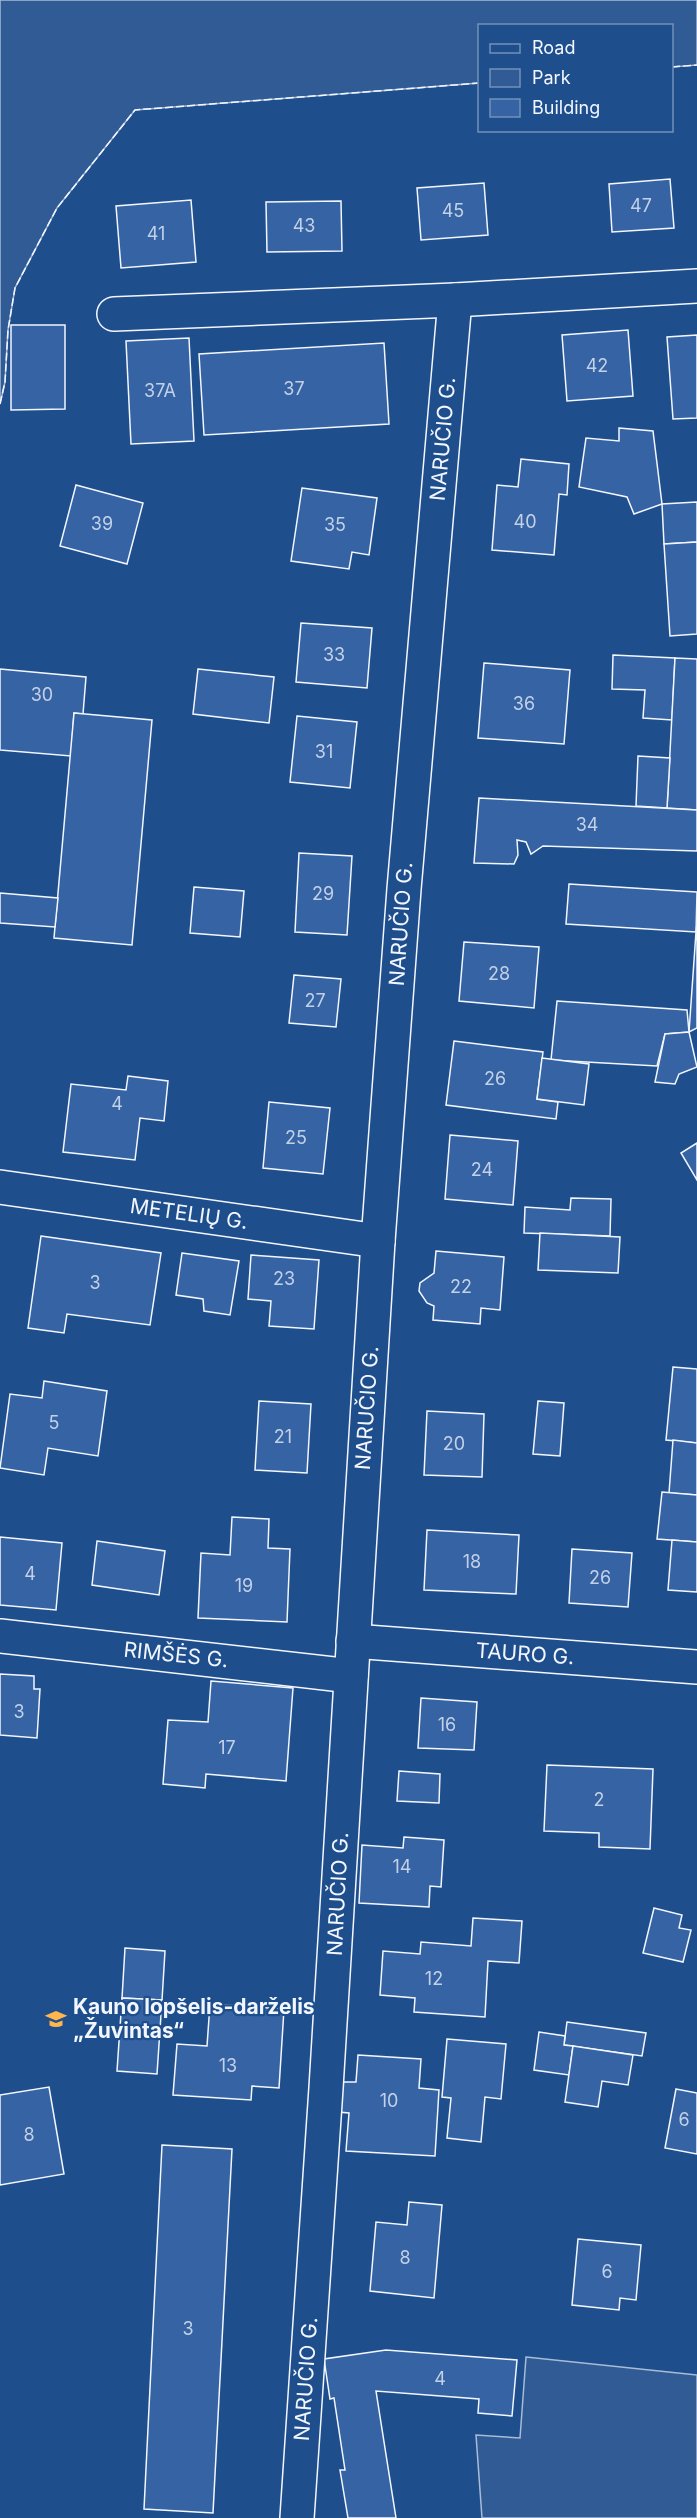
<svg xmlns="http://www.w3.org/2000/svg" width="697" height="2518" font-family="Inter,sans-serif">
	<style>
		.green { fill: #305b95; stroke: #a8bbd7; stroke-width: 1.5 }
		.building { fill: #3563a3; stroke: #f2f6ff; stroke-width: 1.5 }
		.lines { fill: none; stroke-linecap: round; stroke-linejoin: round }
		.minor-casing { stroke: #f2f6ff; stroke-width: 36 }
		.minor { stroke: #1f4e8c; stroke-width: 33 }
		.fence { stroke: #f2f6ff; stroke-width: 1.5; stroke-dasharray: 8 3; stroke-linecap: butt }
		.labels { text-anchor: middle; stroke-width: 4.5; stroke-linejoin: round; paint-order: stroke }
		.number-label { font-size: 18px; fill: #c3d1e8 }
		.street-label { font-size: 21px; fill: #f2f6ff; stroke: #1f4e8c }
		.poi-label { font-size: 21px; font-weight: bold; fill: #f2f6ff; stroke: #1f4e8c; text-anchor: start }
	</style>
	<rect width="100%" height="100%" fill="#1f4e8c"/>
	<g class="green">
		<polygon points="0,0 697,0 697,65 672,67 672,26 480,26 479,83 135,110 57,208 15,288 8,330 5,382 0,404"/>
		<polygon points="526,2357 697,2375 697,2518 482,2518 476,2435 520,2438"/>
	</g>
	<g class="building">
		<polygon points="670,179 674,228 612,232 609,184"/>
		<polygon points="484,183 488,235 421,240 417,188"/>
		<polygon points="191,200 196,262 121,268 116,206"/>
		<polygon points="341,201 342,251 267,252 266,202"/>
		<polygon points="11,325 65,325 65,409 11,410"/>
		<polygon points="628,330 633,396 567,401 562,335"/>
		<polygon points="697,335 697,418 673,419 667,337"/>
		<polygon points="189,338 194,441 131,444 126,341"/>
		<polygon points="384,343 389,424 204,435 199,354"/>
		<polygon points="619,428 653,431 662,504 634,514 627,497 579,487 586,438 619,441"/>
		<polygon points="521,459 569,464 567,495 559,494 554,555 492,550 497,485 518,487"/>
		<polygon points="76,485 143,503 127,564 60,546"/>
		<polygon points="302,488 377,498 369,555 352,552 349,569 291,561"/>
		<polygon points="697,502 697,542 664,544 662,504"/>
		<polygon points="697,542 697,634 670,636 664,544"/>
		<polygon points="301,623 372,628 367,688 296,682"/>
		<polygon points="613,655 675,658 672,720 643,718 645,690 612,689"/>
		<polygon points="675,658 697,659 697,810 667,808"/>
		<polygon points="484,663 570,670 564,744 478,738"/>
		<polygon points="0,669 86,677 83,714 74,713 71,756 0,750"/>
		<polygon points="198,669 274,677 269,723 193,714"/>
		<polygon points="74,713 152,720 132,945 54,938"/>
		<polygon points="297,716 357,722 350,788 290,782"/>
		<polygon points="638,756 670,758 667,808 636,806"/>
		<polygon points="479,798 697,810 697,851 543,846 531,854 526,842 517,840 518,855 514,864 474,863"/>
		<polygon points="299,853 352,856 347,935 295,932"/>
		<polygon points="569,884 697,892 696,932 566,924"/>
		<polygon points="194,887 244,891 240,937 190,933"/>
		<polygon points="0,893 58,898 55,927 0,923"/>
		<polygon points="697,923 697,1028 689,1032 696,932"/>
		<polygon points="464,942 539,947 534,1008 459,1001"/>
		<polygon points="294,975 341,979 336,1027 289,1023"/>
		<polygon points="557,1001 687,1010 689,1032 665,1034 657,1066 551,1060"/>
		<polygon points="689,1032 697,1067 679,1074 675,1084 655,1082 665,1034"/>
		<polygon points="454,1041 543,1052 537,1099 558,1102 556,1119 446,1105"/>
		<polygon points="542,1058 589,1064 584,1105 537,1099"/>
		<polygon points="128,1076 168,1081 164,1121 140,1118 135,1160 63,1152 71,1084 126,1090"/>
		<polygon points="269,1102 330,1108 323,1174 263,1168"/>
		<polygon points="450,1135 518,1141 513,1205 445,1199"/>
		<polygon points="697,1143 697,1180 681,1153"/>
		<polygon points="571,1198 611,1199 610,1236 524,1233 525,1207 570,1210"/>
		<polygon points="540,1233 620,1237 618,1273 538,1270"/>
		<polygon points="41,1236 161,1253 150,1325 67,1314 64,1333 28,1328"/>
		<polygon points="436,1251 504,1257 500,1310 481,1308 480,1324 433,1320 434,1306 427,1303 419,1291 420,1283 434,1273"/>
		<polygon points="182,1253 239,1261 230,1315 204,1311 203,1299 176,1295"/>
		<polygon points="251,1255 319,1260 314,1329 269,1326 271,1301 248,1299"/>
		<polygon points="673,1367 697,1369 697,1443 666,1440"/>
		<polygon points="44,1381 107,1391 98,1456 48,1448 44,1475 0,1468 10,1394 42,1398"/>
		<polygon points="259,1401 311,1404 307,1473 255,1470"/>
		<polygon points="538,1401 564,1403 560,1456 533,1454"/>
		<polygon points="427,1411 484,1414 482,1477 424,1475"/>
		<polygon points="673,1440 697,1443 697,1495 669,1493"/>
		<polygon points="662,1492 697,1495 697,1542 657,1539"/>
		<polygon points="232,1517 269,1519 268,1548 290,1549 287,1622 198,1618 201,1553 230,1555"/>
		<polygon points="427,1530 519,1535 516,1594 424,1590"/>
		<polygon points="0,1537 62,1543 56,1610 0,1605"/>
		<polygon points="672,1540 697,1542 697,1592 668,1590"/>
		<polygon points="97,1541 165,1551 159,1595 92,1585"/>
		<polygon points="572,1549 632,1553 628,1607 569,1603"/>
		<polygon points="0,1674 34,1676 34,1689 40,1689 37,1738 0,1735"/>
		<polygon points="211,1681 293,1688 286,1781 206,1774 205,1788 163,1784 168,1720 208,1722"/>
		<polygon points="421,1698 477,1702 474,1750 418,1748"/>
		<polygon points="547,1765 653,1769 650,1849 599,1847 599,1833 544,1831"/>
		<polygon points="399,1771 440,1774 439,1803 397,1801"/>
		<polygon points="404,1837 444,1840 441,1887 430,1886 429,1907 359,1903 362,1845 403,1848"/>
		<polygon points="654,1908 682,1915 679,1928 691,1930 683,1962 643,1953"/>
		<polygon points="473,1918 522,1921 519,1963 488,1961 485,2017 414,2012 415,1998 380,1995 383,1951 420,1954 421,1942 471,1946"/>
		<polygon points="125,1948 165,1951 162,2000 122,1998"/>
		<polygon points="122,1998 162,2000 157,2074 117,2071"/>
		<polygon points="210,2004 284,2009 279,2088 252,2086 251,2100 173,2095 177,2044 207,2046"/>
		<polygon points="567,2022 646,2033 642,2056 564,2045"/>
		<polygon points="539,2032 565,2036 564,2045 573,2046 569,2075 534,2070"/>
		<polygon points="447,2039 506,2044 501,2099 485,2097 481,2142 447,2138 451,2098 442,2097"/>
		<polygon points="573,2046 633,2055 628,2085 602,2081 598,2107 565,2102"/>
		<polygon points="358,2055 421,2059 419,2088 439,2090 435,2156 346,2151 349,2113 338,2112 340,2082 356,2082"/>
		<polygon points="49,2087 64,2174 0,2185 0,2095"/>
		<polygon points="676,2089 697,2093 697,2154 665,2148"/>
		<polygon points="162,2145 232,2149 213,2513 144,2509"/>
		<polygon points="409,2202 442,2205 434,2298 370,2291 376,2222 407,2225"/>
		<polygon points="578,2239 641,2245 636,2300 620,2298 619,2310 572,2305"/>
		<polygon points="386,2350 517,2360 512,2416 478,2413 479,2399 376,2391 396,2518 348,2518 340,2470 345,2470 334,2398 330,2399 324,2359"/>
	</g>
	<g class="lines">
		<g class="minor-casing">
			<g id="minor">
				<polyline points="114,314 455,300 697,286"/>
				<polyline points="0,1187 378,1241"/>
				<polyline points="0,1636 351,1676"/>
				<polyline points="353,1641 697,1667"/>
				<polyline points="297,2518 326,2088 378,1241 404,889 455,300"/>
			</g>
		</g>
		<use href="#minor" class="minor"/>
		<g class="fence">
			<polyline points="672,67 697,65"/>
			<polyline points="0,404 5,382 8,330 15,288 57,208 135,110 480,83"/>
		</g>
	</g>
	<defs>
		<g id="school-bare" transform="scale(1.62)"><path d="M0-5L7-2L0 1L-7-2ZM-4 1L0 2.5L4 1V4Q0 6-4 4Z" fill="#ffb74d" stroke="#1f4e8c" stroke-width="2.5" paint-order="stroke"/></g>
	</defs>
	<g fill-rule="evenodd">
		<use href="#school-bare" x="56" y="2019"/>
	</g>
	<g class="labels">
		<g class="number-label">
			<text x="641" y="212">47</text>
			<text x="453" y="217">45</text>
			<text x="304" y="232">43</text>
			<text x="156" y="240">41</text>
			<text x="597" y="372">42</text>
			<text x="294" y="395">37</text>
			<text x="160" y="397">37A</text>
			<text x="525" y="528">40</text>
			<text x="102" y="530">39</text>
			<text x="335" y="531">35</text>
			<text x="334" y="661">33</text>
			<text x="42" y="701">30</text>
			<text x="524" y="710">36</text>
			<text x="324" y="758">31</text>
			<text x="587" y="831">34</text>
			<text x="323" y="900">29</text>
			<text x="499" y="980">28</text>
			<text x="315" y="1007">27</text>
			<text x="495" y="1085">26</text>
			<text x="117" y="1110">4</text>
			<text x="296" y="1144">25</text>
			<text x="482" y="1176">24</text>
			<text x="284" y="1285">23</text>
			<text x="95" y="1289">3</text>
			<text x="461" y="1293">22</text>
			<text x="54" y="1429">5</text>
			<text x="283" y="1443">21</text>
			<text x="454" y="1450">20</text>
			<text x="472" y="1568">18</text>
			<text x="30" y="1580">4</text>
			<text x="600" y="1584">26</text>
			<text x="244" y="1592">19</text>
			<text x="19" y="1718">3</text>
			<text x="447" y="1731">16</text>
			<text x="227" y="1754">17</text>
			<text x="599" y="1806">2</text>
			<text x="402" y="1873">14</text>
			<text x="434" y="1985">12</text>
			<text x="228" y="2072">13</text>
			<text x="389" y="2107">10</text>
			<text x="684" y="2126">6</text>
			<text x="29" y="2141">8</text>
			<text x="405" y="2264">8</text>
			<text x="607" y="2278">6</text>
			<text x="188" y="2335">3</text>
			<text x="440" y="2385">4</text>
		</g>
		<g class="street-label">
			<text transform="translate(443 439) rotate(-85)" y="7">NARUČIO G.</text>
			<text transform="translate(401 924) rotate(-86)" y="7">NARUČIO G.</text>
			<text transform="translate(189 1214) rotate(8)" y="7">METELIŲ G.</text>
			<text transform="translate(367 1408) rotate(-86)" y="7">NARUČIO G.</text>
			<text transform="translate(525 1654) rotate(4)" y="7">TAURO G.</text>
			<text transform="translate(176 1655) rotate(6)" y="7">RIMŠĖS G.</text>
			<text transform="translate(338 1894) rotate(-87)" y="7">NARUČIO G.</text>
			<text transform="translate(306 2379) rotate(-86)" y="7">NARUČIO G.</text>
		</g>
		<g class="poi-label">
			<text x="73" y="2014">Kauno lopšelis-darželis<tspan x="73" dy="24">„Žuvintas“</tspan></text>
		</g>
	</g>
	<rect x="478" y="24" width="195" height="108" fill="#1f4e8c" stroke="#7391ba" stroke-width="1.5"/>
	<rect x="490" y="44" width="30" height="9" fill="#1f4e8c" stroke="#7391ba" stroke-width="1.5"/>
	<text x="532" y="54" font-size="18" fill="#f2f6ff">Road</text>
	<rect x="490" y="69" width="30" height="18" fill="#305b95" stroke="#7391ba" stroke-width="1.5"/>
	<text x="532" y="84" font-size="18" fill="#f2f6ff">Park</text>
	<rect x="490" y="99" width="30" height="18" fill="#3563a3" stroke="#7391ba" stroke-width="1.5"/>
	<text x="532" y="114" font-size="18" fill="#f2f6ff">Building</text>
</svg>
